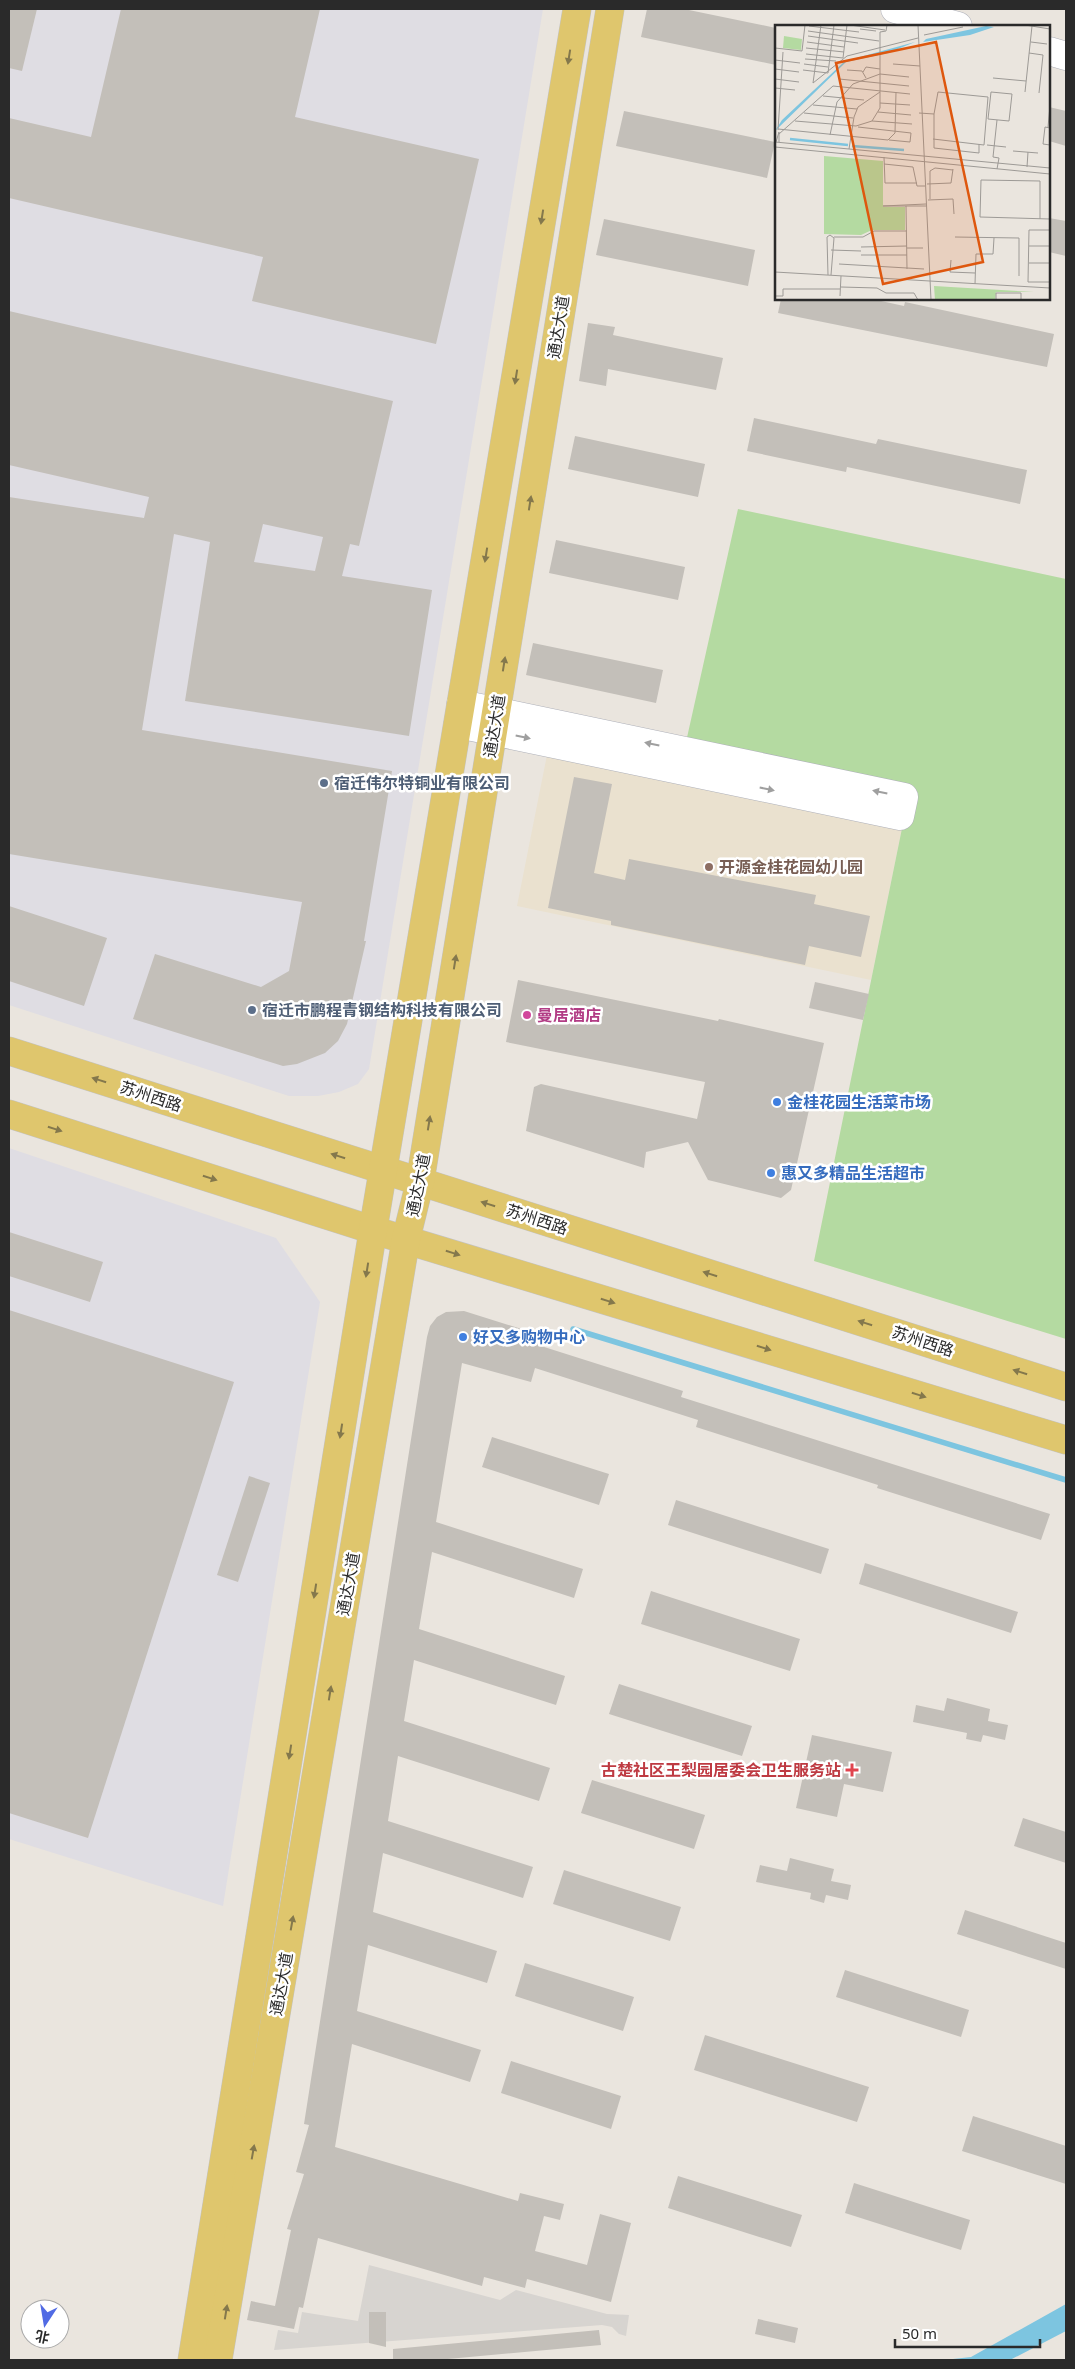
<svg xmlns="http://www.w3.org/2000/svg" width="1075" height="2369" font-family="'Noto Sans','Noto Sans SC',sans-serif">
	<style>
		.industrial { fill: #dfdde3 }
		.education { fill: #eae1cf }
		.green { fill: #b4daa1 }
		.plaza { fill: #d7d4d0 }
		.water { fill: #7dc5e0 }
		.lines { fill: none; stroke-linecap: round; stroke-linejoin: round }
		.stream { stroke: #7dc5e0; stroke-width: 5.5 }
		.building { fill: #c3bfb9; fill-rule: evenodd }
		.minor-casing { stroke: #aeb0b9; stroke-width: 29 }
		.major-casing { stroke: #c3c3c3; stroke-width: 29 }
		.minor { stroke: #fff; stroke-width: 28 }
		.major { stroke: #dfc66d; stroke-width: 28 }
		.oneway { fill: #84784c }
		.oneway2 { fill: #9f9f9f }
		.service-dot { fill: #5c6f8a; stroke: #fff; stroke-width: 2 }
		.education-dot { fill: #8d6e63; stroke: #fff; stroke-width: 2 }
		.hotel-dot { fill: #d1479c; stroke: #fff; stroke-width: 2 }
		.shop-dot { fill: #3f7fe0; stroke: #fff; stroke-width: 2 }
		.health-dot { fill: #e0444e; stroke: #fff; stroke-width: 2 }
		.labels { text-anchor: middle; stroke-width: 5; stroke-linejoin: round; paint-order: stroke }
		.street-label { font-size: 16px; fill: #2a2a2a; stroke: #fff }
		.service-label { font-size: 16px; font-weight: bold; fill: #4e5e75; stroke: #fff; text-anchor: start }
		.education-label { font-size: 16px; font-weight: bold; fill: #785e54; stroke: #fff; text-anchor: start }
		.hotel-label { font-size: 16px; font-weight: bold; fill: #b23c85; stroke: #fff; text-anchor: start }
		.shop-label { font-size: 16px; font-weight: bold; fill: #366cbe; stroke: #fff; text-anchor: start }
		.health-label { font-size: 16px; font-weight: bold; fill: #be3a42; stroke: #fff; text-anchor: end }
		.inset-river { fill: none; stroke: #7dc5e0; stroke-width: 2.5 }
		.inset-road { fill: none; stroke: #9d9a96; stroke-width: 1 }
		.view { fill: #de570e; fill-opacity: 0.15; stroke: #de570e; stroke-width: 2.5 }
		.inset-edge { fill: none; stroke: #2a2a2a; stroke-width: 2.5 }
	</style>
	<rect width="100%" height="100%" fill="#eae5de"/>
	<g class="industrial">
		<polygon points="9,9 543,9 369,1069 358,1084 339,1092 318,1096 289,1096 9,1005"/>
		<polygon points="9,1148 276,1238 320,1302 223,1906 9,1839"/>
	</g>
	<polygon class="education" points="547,755 902,828 871,980 517,906"/>
	<polygon class="green" points="738,509 1066,579 1066,1339 814,1261 910,789 686,742"/>
	<polygon class="plaza" points="369,2265 500,2300 516,2290 607,2314 629,2315 626,2336 619,2334 612,2327 602,2325 274,2350 278,2330 298,2333 302,2312 358,2321"/>
	<polygon class="water" points="1066,2304 1066,2331 1010,2360 944,2360 971,2357"/>
	<g class="lines">
		<polyline class="stream" points="573,1329 1066,1480"/>
	</g>
	<g class="building">
		<polygon points="9,9 37,9 22,71 9,68"/>
		<polygon points="121,9 320,9 295,117 479,159 436,344 252,301 263,257 9,198 9,118 91,137"/>
		<polygon points="647,9 684,9 776,28 776,65 641,37"/>
		<polygon points="1049,107 1066,111 1066,146 1049,141"/>
		<polygon points="624,111 775,142 767,178 616,146"/>
		<polygon points="1049,218 1066,221 1066,256 1049,252"/>
		<polygon points="604,219 755,250 748,286 596,255"/>
		<polygon points="781,299 872,299 904,306 905,302 1054,334 1047,367 778,313"/>
		<path d="M9,311L393,401L359,546L350,544L342,576L432,590L409,736L185,701L210,542L174,534L142,730L392,771L364,941H366L347,1024L338,1041L325,1053L297,1064L283,1066L133,1019L155,954L261,987L289,971L302,902L9,854V497L144,518L149,497L9,465ZM263,524L323,537L315,571L254,562Z"/>
		<polygon points="588,323 615,327 613,335 723,358 716,390 608,369 606,386 579,381"/>
		<polygon points="754,418 876,444 878,439 1027,470 1020,504 847,467 846,472 747,451"/>
		<polygon points="575,436 705,464 698,497 568,469"/>
		<polygon points="556,540 685,567 678,600 549,573"/>
		<polygon points="533,643 663,670 656,703 526,675"/>
		<polygon points="574,777 612,784 594,873 625,880 629,859 816,895 814,904 870,916 861,957 809,946 805,965 611,925 611,921 548,908"/>
		<polygon points="9,906 107,938 84,1006 9,981"/>
		<polygon points="518,980 718,1021 719,1019 824,1043 791,1190 781,1198 708,1180 688,1142 646,1152 644,1168 526,1131 534,1087 541,1084 697,1119 705,1082 506,1042"/>
		<polygon points="815,982 869,994 863,1020 809,1008"/>
		<polygon points="9,1232 103,1262 90,1302 9,1276"/>
		<polygon points="9,1310 234,1382 88,1838 9,1813"/>
		<polygon points="464,1311 544,1336 541,1346 683,1391 681,1397 1050,1514 1041,1540 877,1488 878,1485 696,1427 698,1420 535,1368 531,1382 462,1363 436,1522 583,1569 574,1598 432,1552 419,1629 565,1676 556,1705 414,1660 404,1721 550,1768 539,1801 398,1756 388,1821 533,1867 523,1898 383,1853 373,1912 497,1951 487,1983 368,1945 357,2011 481,2050 470,2082 352,2044 335,2147 518,2201 520,2193 564,2204 560,2220 544,2216 535,2251 587,2265 600,2214 631,2223 611,2302 527,2279 525,2288 484,2277 482,2286 318,2238 303,2308 299,2307 294,2329 247,2320 251,2301 275,2306 291,2230 287,2229 304,2174 296,2172 309,2125 304,2124 427,1337 430,1326 437,1317 446,1312"/>
		<polygon points="492,1437 609,1474 599,1505 482,1467"/>
		<polygon points="249,1476 270,1483 238,1582 217,1575"/>
		<polygon points="676,1500 829,1549 821,1574 668,1525"/>
		<polygon points="865,1563 1018,1612 1011,1633 859,1584"/>
		<polygon points="651,1591 800,1639 790,1671 641,1624"/>
		<polygon points="619,1684 752,1726 742,1756 609,1714"/>
		<polygon points="947,1698 990,1709 988,1721 1008,1725 1005,1740 983,1735 981,1742 966,1739 967,1733 913,1722 916,1705 944,1711"/>
		<polygon points="812,1735 892,1752 883,1792 844,1784 837,1817 796,1808"/>
		<polygon points="592,1780 705,1815 694,1849 581,1813"/>
		<polygon points="1023,1818 1066,1832 1066,1863 1014,1846"/>
		<polygon points="790,1858 834,1869 831,1881 851,1885 848,1900 826,1895 824,1903 810,1899 811,1893 756,1882 760,1865 787,1871"/>
		<polygon points="564,1870 681,1907 670,1941 553,1904"/>
		<polygon points="965,1910 1066,1943 1066,1969 957,1934"/>
		<polygon points="525,1963 634,1997 623,2031 515,1996"/>
		<polygon points="845,1970 969,2010 961,2037 836,1997"/>
		<polygon points="705,2035 869,2087 857,2122 694,2070"/>
		<polygon points="511,2061 621,2096 611,2129 501,2093"/>
		<polygon points="973,2116 1066,2146 1066,2184 962,2151"/>
		<polygon points="678,2176 802,2215 791,2247 668,2208"/>
		<polygon points="854,2183 970,2220 961,2250 845,2213"/>
		<polygon points="369,2312 386,2312 386,2347 369,2343"/>
		<polygon points="758,2319 798,2328 795,2343 755,2334"/>
		<polygon points="599,2330 601,2345 437,2360 393,2360 393,2349"/>
	</g>
	<g class="lines">
		<g class="minor-casing">
			<g id="minor">
				<polyline points="895,9 958,26"/>
				<polyline points="1049,51 1066,56"/>
				<polyline points="458,724 900,816 904,797 461,704"/>
			</g>
		</g>
		<g class="major-casing">
			<g id="major">
				<polyline points="9,1051 1066,1387"/>
				<polyline points="9,1114 373,1230 1066,1440"/>
				<polyline points="192,2360 373,1230 577,9"/>
				<polyline points="218,2360 406,1239 420,1182 610,9"/>
			</g>
		</g>
		<use href="#minor" class="minor"/>
		<use href="#major" class="major"/>
	</g>
	<defs><path id="oneway-solid" d="M-6-.8H1V-3.2L6.5 0L1 3.2V.8H-6Z" transform="scale(1.25)"/></defs>
	<g class="oneway">
		<use href="#oneway-solid" transform="translate(569 57) rotate(99)"/>
		<use href="#oneway-solid" transform="translate(542 217) rotate(99)"/>
		<use href="#oneway-solid" transform="translate(516 377) rotate(99)"/>
		<use href="#oneway-solid" transform="translate(530 503) rotate(-81)"/>
		<use href="#oneway-solid" transform="translate(486 555) rotate(99)"/>
		<use href="#oneway-solid" transform="translate(504 664) rotate(-81)"/>
		<use href="#oneway-solid" transform="translate(455 962) rotate(-81)"/>
		<use href="#oneway-solid" transform="translate(99 1080) rotate(-162)"/>
		<use href="#oneway-solid" transform="translate(429 1123) rotate(-81)"/>
		<use href="#oneway-solid" transform="translate(55 1129) rotate(18)"/>
		<use href="#oneway-solid" transform="translate(338 1156) rotate(-162)"/>
		<use href="#oneway-solid" transform="translate(210 1178) rotate(18)"/>
		<use href="#oneway-solid" transform="translate(488 1204) rotate(-162)"/>
		<use href="#oneway-solid" transform="translate(453 1253) rotate(17)"/>
		<use href="#oneway-solid" transform="translate(367 1270) rotate(99)"/>
		<use href="#oneway-solid" transform="translate(710 1274) rotate(-162)"/>
		<use href="#oneway-solid" transform="translate(608 1301) rotate(17)"/>
		<use href="#oneway-solid" transform="translate(865 1323) rotate(-162)"/>
		<use href="#oneway-solid" transform="translate(764 1348) rotate(17)"/>
		<use href="#oneway-solid" transform="translate(1020 1372) rotate(-162)"/>
		<use href="#oneway-solid" transform="translate(919 1395) rotate(17)"/>
		<use href="#oneway-solid" transform="translate(341 1431) rotate(99)"/>
		<use href="#oneway-solid" transform="translate(315 1591) rotate(99)"/>
		<use href="#oneway-solid" transform="translate(330 1693) rotate(-81)"/>
		<use href="#oneway-solid" transform="translate(290 1752) rotate(99)"/>
		<use href="#oneway-solid" transform="translate(292 1923) rotate(-80)"/>
		<use href="#oneway-solid" transform="translate(253 2152) rotate(-80)"/>
		<use href="#oneway-solid" transform="translate(226 2312) rotate(-81)"/>
	</g>
	<g class="oneway2">
		<use href="#oneway-solid" transform="translate(523 737) rotate(12)"/>
		<use href="#oneway-solid" transform="translate(652 744) rotate(-168)"/>
		<use href="#oneway-solid" transform="translate(767 789) rotate(12)"/>
		<use href="#oneway-solid" transform="translate(880 792) rotate(-168)"/>
	</g>
	<g class="service-dot">
		<circle cx="324" cy="783" r="5"/>
		<circle cx="252" cy="1010" r="5"/>
	</g>
	<circle class="education-dot" cx="709" cy="867" r="5"/>
	<circle class="hotel-dot" cx="527" cy="1015" r="5"/>
	<g class="shop-dot">
		<circle cx="777" cy="1102" r="5"/>
		<circle cx="771" cy="1173" r="5"/>
		<circle cx="463" cy="1337" r="5"/>
	</g>
	<path class="health-dot" d="M849.5 1762.5h5v5h5v5h-5v5h-5v-5h-5v-5h5z"/>
	<g class="labels">
		<g class="street-label">
			<text transform="translate(558 327) rotate(-81)" y="6">通达大道</text>
			<text transform="translate(494 726) rotate(-81)" y="6">通达大道</text>
			<text transform="translate(151 1096) rotate(18)" y="6">苏州西路</text>
			<text transform="translate(418 1185) rotate(-79)" y="6">通达大道</text>
			<text transform="translate(537 1219) rotate(18)" y="6">苏州西路</text>
			<text transform="translate(923 1341) rotate(18)" y="6">苏州西路</text>
			<text transform="translate(348 1584) rotate(-80)" y="6">通达大道</text>
			<text transform="translate(281 1984) rotate(-80)" y="6">通达大道</text>
		</g>
		<g class="service-label">
			<text x="334" y="789">宿迁伟尔特铜业有限公司</text>
			<text x="262" y="1016">宿迁市鹏程青钢结构科技有限公司</text>
		</g>
		<g class="education-label">
			<text x="719" y="873">开源金桂花园幼儿园</text>
		</g>
		<g class="hotel-label">
			<text x="537" y="1021">曼居酒店</text>
		</g>
		<g class="shop-label">
			<text x="787" y="1108">金桂花园生活菜市场</text>
			<text x="781" y="1179">惠又多精品生活超市</text>
			<text x="473" y="1343">好又多购物中心</text>
		</g>
		<g class="health-label">
			<text x="841" y="1776">古楚社区王梨园居委会卫生服务站</text>
		</g>
	</g>
	<g transform="translate(775 25)">
		<rect width="275" height="275" fill="#eae5de"/>
		<path d="M9,11L27,14L26,25L8,23ZM49,131L108,136V182H130V205H97L86,210L49,209ZM159,261L259,267H221L220,275H160Z" fill="#b4daa1"/>
		<path d="M211,1L219,2L195,10L148,17L151,14ZM140,17L113,28L71,37L0,106L7,95L70,36Z" fill="#7dc5e0"/>
		<path class="inset-river" d="M15,114L73,120M77,121L129,125"/>
		<path class="inset-road" d="M46,0L38,58L72,31L143,13M75,0L110,5M143,0L156,275M250,0L275,4M34,1L84,7M85,4L101,6M33,6L104,16M149,10L188,2M33,11L83,18M32,17L69,22M256,17L272,19M0,23L27,26L30,0M31,23L69,27M254,28L268,30L264,68M31,29L68,33L72,0M30,34L61,36M0,35L25,38M29,39L53,42M118,39L145,41M0,44L24,47M28,45L53,48L59,0M72,45L87,46L91,53M88,47L91,42L105,44M218,53L251,56M0,54L24,57M64,54L134,61M0,63L20,65M216,67L237,69L234,96L213,94ZM250,67L257,1M48,71L89,75M105,78L135,80M38,80L82,84M103,87L136,90M29,88L78,93M144,88L159,89V123L204,128V119M222,95L218,132L224,133L222,144M20,96L81,101L97,96L105,83V7L111,6L112,0M97,96L137,99M83,102L136,108L135,117L114,115M273,102L275,81M275,103L270,102L268,119L275,120M3,104L113,115L120,108L121,67M3,105L8,27M4,109L58,61L135,69M55,110L62,77L78,59L105,49L134,52M158,114L209,120L213,72L163,67L159,89M0,117L275,143M1,117L4,107V117M212,120L231,122M0,122L275,149M74,124L79,92L83,82L105,67M238,126L263,128M109,132L110,158H142M109,139L138,142L142,161H150M252,142L253,127M152,159L176,158L178,144M155,174V146L160,143L178,145M153,175L178,174L179,189M151,179L108,181H151M131,181L132,244M265,194V156L206,155L205,192L275,194M275,205H254L253,257H275M59,212H88L99,206H132M180,212L244,213V251M254,221H275M86,222L132,221M132,223H148M56,225L86,226M86,230H132M176,235L175,247L200,248M254,238H275M64,239L149,244M0,247L275,263M53,250L52,212L55,210L59,213L56,250M200,259L201,229H218L219,213M66,262L102,263L111,268H139L143,275M0,271H8V264H65M65,271L66,251M221,275V268H246V275"/>
		<path class="view" d="M161,17L208,237L108,259L61,38Z"/>
		<rect width="275" height="275" class="inset-edge"/>
	</g>
	<rect width="1075" height="2369" fill="none" stroke="#2a2a2a" stroke-width="20"/>
	<g transform="translate(45 2324) rotate(192)"><circle r="24" fill="#ffffff" stroke="#aaaaaa"/>
	<path d="M0-4L9 19L0 12L-9 19Z" fill="#516be4"/>
	<text y="-8" font-size="14" font-weight="bold" text-anchor="middle" fill="#2a2a2a">北</text>
	</g>
	<path d="M895 2339v8h145v-8" fill="none" stroke="#2a2a2a" stroke-width="2.5"/>
	<text x="902" y="2339" font-size="15" fill="#2a2a2a" stroke="#ffffff" stroke-width="4" paint-order="stroke">50 m</text>
</svg>
